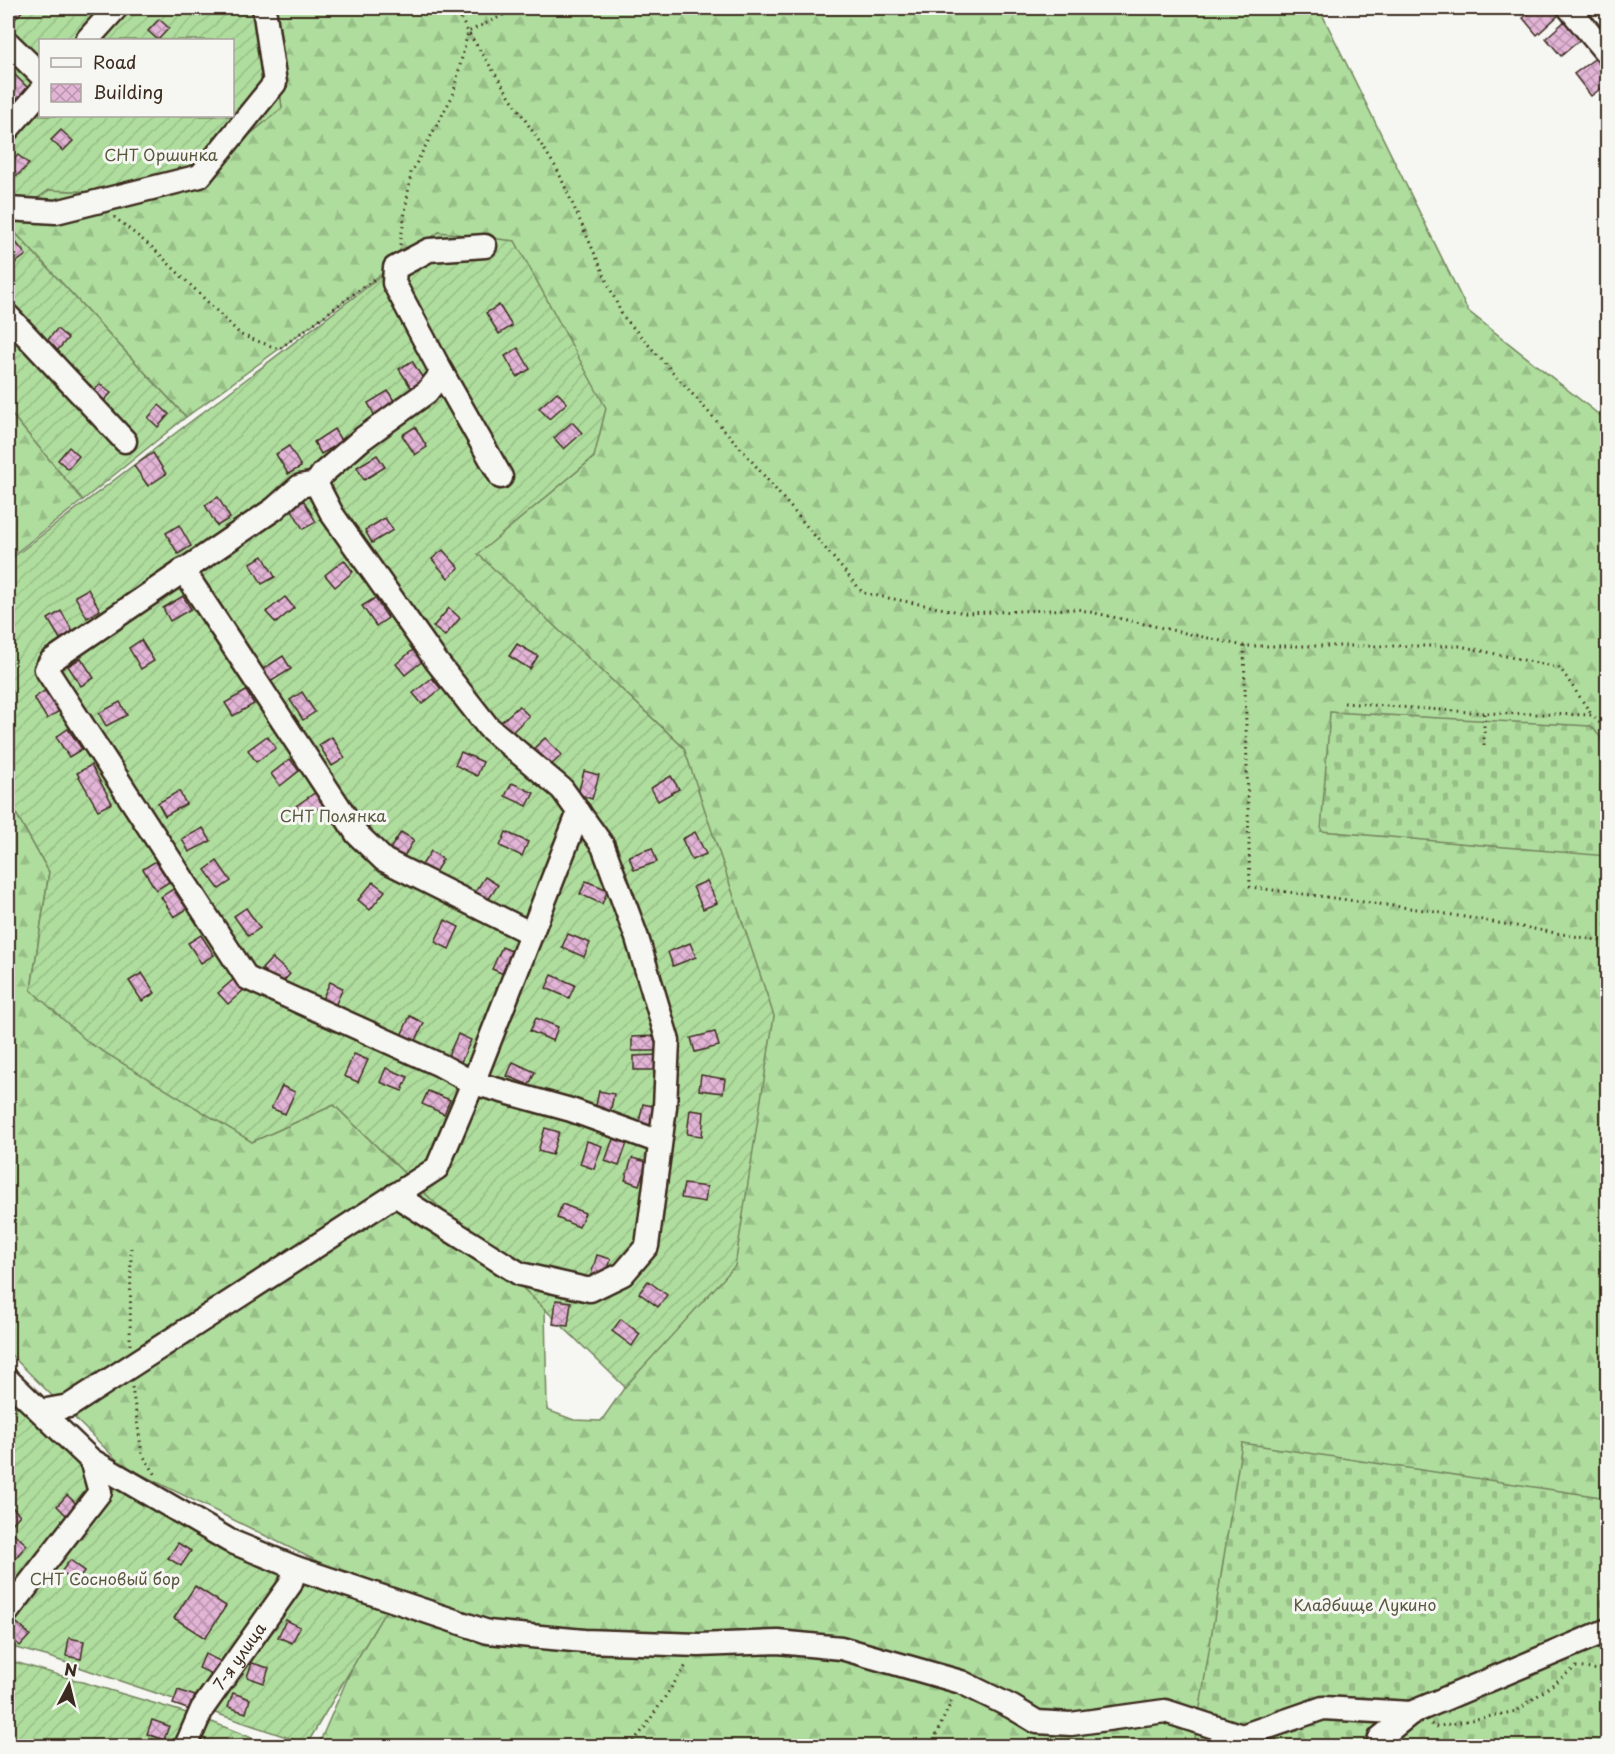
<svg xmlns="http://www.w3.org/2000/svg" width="1615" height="1754" font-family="'Playpen Sans',sans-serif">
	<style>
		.forest { fill: url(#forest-firs); stroke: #74845e; stroke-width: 1.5 }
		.cemetery { fill: url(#cemetery-stones); stroke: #74845e; stroke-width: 1.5 }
		.garden { fill: url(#garden-furrows); stroke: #74845e; stroke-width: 1.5; fill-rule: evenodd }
		.building { fill: url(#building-cross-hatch); stroke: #3b2a1e; stroke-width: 1.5 }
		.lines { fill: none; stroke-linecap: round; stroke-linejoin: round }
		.minor-casing { stroke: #3b2a1e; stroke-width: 27 }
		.path { stroke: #3b2a1e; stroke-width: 3; stroke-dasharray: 1.5 4.5; stroke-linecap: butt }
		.minor { stroke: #f6f6f2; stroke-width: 22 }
		.labels { text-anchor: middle; stroke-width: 6; stroke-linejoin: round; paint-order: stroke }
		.park-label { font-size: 16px; fill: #58573e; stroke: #f6f6f2 }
		.street-label { font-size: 16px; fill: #3b2a1e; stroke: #f6f6f2 }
	</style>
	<defs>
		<pattern id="forest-firs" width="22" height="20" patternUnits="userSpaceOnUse" patternTransform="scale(1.5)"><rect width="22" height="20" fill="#aedd9d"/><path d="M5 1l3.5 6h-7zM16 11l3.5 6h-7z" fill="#97be87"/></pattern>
		<pattern id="cemetery-stones" width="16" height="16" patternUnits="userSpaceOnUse" patternTransform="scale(1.5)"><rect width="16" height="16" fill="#aedd9d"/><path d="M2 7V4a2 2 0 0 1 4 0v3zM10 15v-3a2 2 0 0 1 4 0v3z" fill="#97be87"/></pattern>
		<pattern id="garden-furrows" width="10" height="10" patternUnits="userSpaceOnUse" patternTransform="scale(1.5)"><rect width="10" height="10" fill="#aedd9d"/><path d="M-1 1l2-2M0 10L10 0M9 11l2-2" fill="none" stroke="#97be87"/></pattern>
		<pattern id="building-cross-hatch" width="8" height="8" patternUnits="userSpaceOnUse" patternTransform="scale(1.5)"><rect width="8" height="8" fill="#e2b4d6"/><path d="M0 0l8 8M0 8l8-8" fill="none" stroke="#b893ad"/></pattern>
	</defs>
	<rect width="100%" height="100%" fill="#f6f6f2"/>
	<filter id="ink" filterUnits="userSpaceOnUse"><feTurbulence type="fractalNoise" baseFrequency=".0167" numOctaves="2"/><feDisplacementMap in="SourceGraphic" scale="12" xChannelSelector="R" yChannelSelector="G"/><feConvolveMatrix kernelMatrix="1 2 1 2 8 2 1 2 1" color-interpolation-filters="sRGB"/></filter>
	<g filter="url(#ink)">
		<g class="forest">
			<polygon points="269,8 1319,8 1468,311 1607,421 1607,1746 318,1746 384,1594 122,1465 8,1352 8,799 49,872 31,990 252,1142 334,1105 545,1309 547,1410 574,1420 601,1421 625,1387 684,748 477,554 594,457 439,232 186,417 8,225 8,219 49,190 175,195 282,108"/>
			<polygon points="8,410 83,500 8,559"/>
		</g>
		<g class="cemetery">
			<polygon points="1330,712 1591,726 1607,745 1607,856 1321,831"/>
			<polygon points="1242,1443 1607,1498 1607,1746 1203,1746 1194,1745"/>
		</g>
		<g class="garden">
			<path d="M8,8H269L282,108L175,195L49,190L8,219ZM40,40H232V116H40Z"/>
			<polygon points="8,225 186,417 83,500 8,410"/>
			<polygon points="439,232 515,241 606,408 594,457 478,554 684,748 774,1016 735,1266 625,1387 334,1105 252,1142 89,1043 31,990 49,872 8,799 8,561"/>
			<polygon points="8,1385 91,1472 389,1605 307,1744 46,1656 8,1646"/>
			<polygon points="8,1660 197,1716 272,1746 8,1746"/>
		</g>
		<g class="building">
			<polygon points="8,8 21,8 23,10 8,27"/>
			<polygon points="1535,8 1553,8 1559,15 1537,35 1523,18"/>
			<polygon points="159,19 169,28 158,40 148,31"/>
			<polygon points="1565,21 1581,39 1561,56 1546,38"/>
			<polygon points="1597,57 1608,71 1608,83 1591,96 1574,74"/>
			<polygon points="12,72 29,89 18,100 8,89 8,77"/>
			<polygon points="61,130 73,141 63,151 51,140"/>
			<polygon points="18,155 29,164 17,176 8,166"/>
			<polygon points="15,241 26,255 15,263 8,254 8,248"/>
			<polygon points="499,305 512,326 499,334 486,313"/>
			<polygon points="57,329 68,338 57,351 46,342"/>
			<polygon points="518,348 530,369 517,377 505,356"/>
			<polygon points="412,361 425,382 412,389 399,369"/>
			<polygon points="100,384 111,393 100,405 89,396"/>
			<polygon points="388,391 396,404 375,416 368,403"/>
			<polygon points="557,392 567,403 549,419 539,408"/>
			<polygon points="159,405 169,414 158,427 148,418"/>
			<polygon points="572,422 582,433 564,449 554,438"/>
			<polygon points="415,427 427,447 415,455 402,435"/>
			<polygon points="334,429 342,442 321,454 314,442"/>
			<polygon points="289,446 301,467 288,474 276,454"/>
			<polygon points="69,447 79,456 68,469 58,460"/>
			<polygon points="153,453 166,474 148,486 134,466"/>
			<polygon points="377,455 385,467 364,480 357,467"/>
			<polygon points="218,497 230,518 217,526 205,505"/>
			<polygon points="304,501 316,522 303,529 291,508"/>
			<polygon points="385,518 393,530 372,543 365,530"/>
			<polygon points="179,525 191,546 178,554 166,533"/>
			<polygon points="443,550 459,568 448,578 432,559"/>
			<polygon points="263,556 275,577 262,584 250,563"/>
			<polygon points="344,560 353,572 335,587 325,575"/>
			<polygon points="88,589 100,610 87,618 75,596"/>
			<polygon points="183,596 191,609 170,621 163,608"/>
			<polygon points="285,597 294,608 276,623 266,612"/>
			<polygon points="375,598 388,618 376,626 362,606"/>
			<polygon points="449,608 460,618 445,636 433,627"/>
			<polygon points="61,611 73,632 60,639 48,619"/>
			<polygon points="141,640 154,661 141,669 129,648"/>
			<polygon points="517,644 538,656 530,669 509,656"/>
			<polygon points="414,649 424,660 405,675 396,664"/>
			<polygon points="283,656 291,669 270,682 263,669"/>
			<polygon points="81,658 94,678 81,686 68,666"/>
			<polygon points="432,678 441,689 422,704 413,693"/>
			<polygon points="46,690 59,711 47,719 34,698"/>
			<polygon points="246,691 254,704 233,716 225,703"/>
			<polygon points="302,692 315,712 303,720 290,700"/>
			<polygon points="120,702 127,715 106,726 99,713"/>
			<polygon points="519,706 529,716 511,733 501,722"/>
			<polygon points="68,729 82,749 69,757 56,737"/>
			<polygon points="267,736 276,748 256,762 248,750"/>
			<polygon points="332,737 345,758 332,766 319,745"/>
			<polygon points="545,738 562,755 551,765 534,748"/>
			<polygon points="461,752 483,762 477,776 455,765"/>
			<polygon points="290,759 299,771 280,786 271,774"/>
			<polygon points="91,765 112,803 98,810 77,773"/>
			<polygon points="584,771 599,775 592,799 578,794"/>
			<polygon points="671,776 679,789 658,801 651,788"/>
			<polygon points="512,783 534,793 527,806 505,796"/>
			<polygon points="179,791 186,804 165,816 158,803"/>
			<polygon points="316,792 324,804 305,818 296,806"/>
			<polygon points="203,828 211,841 189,852 182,839"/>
			<polygon points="401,832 414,840 401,861 388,852"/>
			<polygon points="506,832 528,842 522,856 500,846"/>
			<polygon points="695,832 706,854 692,860 682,839"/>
			<polygon points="652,848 657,862 634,870 629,856"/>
			<polygon points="431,851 443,859 431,879 418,871"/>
			<polygon points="156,861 169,882 156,890 143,869"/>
			<polygon points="217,861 231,881 219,889 205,870"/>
			<polygon points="485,877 498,885 485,905 472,897"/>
			<polygon points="586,881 608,890 602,904 580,894"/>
			<polygon points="707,881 717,903 703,909 693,887"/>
			<polygon points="373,882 385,891 370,910 358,900"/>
			<polygon points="173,889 187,909 174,917 161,897"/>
			<polygon points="246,908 260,928 248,936 234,916"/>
			<polygon points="445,920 459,927 449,949 435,942"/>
			<polygon points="568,934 590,943 584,957 562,947"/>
			<polygon points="201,935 214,955 201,963 188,943"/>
			<polygon points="690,943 696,957 673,966 668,952"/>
			<polygon points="502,947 516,953 506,975 492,969"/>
			<polygon points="272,958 290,974 280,985 262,969"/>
			<polygon points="142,973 155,993 142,1001 129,981"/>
			<polygon points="552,975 575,985 569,998 546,988"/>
			<polygon points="236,977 246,988 228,1004 218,993"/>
			<polygon points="330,982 343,988 333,1010 320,1004"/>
			<polygon points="410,1016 424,1023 414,1045 400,1038"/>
			<polygon points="536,1018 558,1027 553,1041 530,1031"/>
			<polygon points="715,1032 719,1046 695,1052 691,1038"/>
			<polygon points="458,1034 471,1040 461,1062 448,1056"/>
			<polygon points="656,1036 656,1051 632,1051 632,1037"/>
			<polygon points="354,1054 368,1060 358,1082 344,1076"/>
			<polygon points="658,1055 658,1070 634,1070 634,1056"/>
			<polygon points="513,1062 535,1072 529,1085 507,1076"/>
			<polygon points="386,1068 408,1077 402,1091 380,1082"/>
			<polygon points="701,1075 725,1079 723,1093 699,1090"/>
			<polygon points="282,1086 295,1092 285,1114 271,1108"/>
			<polygon points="428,1091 450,1100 444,1114 422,1104"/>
			<polygon points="599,1091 614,1094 609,1118 594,1115"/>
			<polygon points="643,1104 658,1107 653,1130 638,1127"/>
			<polygon points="690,1110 704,1112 702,1136 687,1134"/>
			<polygon points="545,1128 559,1132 552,1155 538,1151"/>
			<polygon points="613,1139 627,1143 619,1166 605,1161"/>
			<polygon points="587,1141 602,1146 594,1169 580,1164"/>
			<polygon points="632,1158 647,1162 639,1185 625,1180"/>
			<polygon points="684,1184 707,1187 705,1202 681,1198"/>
			<polygon points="562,1204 585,1213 579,1227 557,1218"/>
			<polygon points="597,1255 611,1259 604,1282 590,1278"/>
			<polygon points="648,1281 667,1295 658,1307 639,1293"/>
			<polygon points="556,1300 571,1302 568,1326 553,1324"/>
			<polygon points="621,1319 640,1334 632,1346 612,1331"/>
			<polygon points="67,1495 81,1508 70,1519 57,1506"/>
			<polygon points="8,1503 20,1515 8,1528 27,1545 9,1565"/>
			<polygon points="178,1543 191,1551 181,1566 168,1558"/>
			<polygon points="70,1560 85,1571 76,1583 61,1572"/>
			<polygon points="195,1586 226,1606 205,1638 174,1618"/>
			<polygon points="286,1620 300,1627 292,1643 278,1637"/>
			<polygon points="17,1623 30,1635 20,1646 8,1635"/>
			<polygon points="69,1638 84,1641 81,1659 66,1656"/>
			<polygon points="205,1654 222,1662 216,1676 199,1668"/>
			<polygon points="252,1663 269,1668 264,1683 247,1677"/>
			<polygon points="178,1690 195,1696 190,1710 173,1704"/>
			<polygon points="233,1693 250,1699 246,1713 228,1707"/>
			<polygon points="152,1720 169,1726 164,1740 147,1734"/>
		</g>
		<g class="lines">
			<g class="minor-casing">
				<g id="minor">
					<polyline points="1569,8 1608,55"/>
					<polyline points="87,40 116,8"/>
					<polyline points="8,43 40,74"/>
					<polyline points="8,129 40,92"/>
					<polyline points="8,209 56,212 200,176 275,83 264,8"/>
					<polyline points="485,246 429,250 395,268 394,283 442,373 427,392 362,439 323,473 316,483 300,486 274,509 51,661 46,669 247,978 440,1065 473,1083 571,1110 660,1142"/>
					<polyline points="8,316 125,441"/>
					<polyline points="442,373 501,477"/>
					<polyline points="316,483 332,514 437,662 488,727 562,789 603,846 637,938 668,1041 665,1107 647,1246 623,1274 590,1290 520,1274 395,1195"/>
					<polyline points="183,570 357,834 384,860 530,933"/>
					<polyline points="8,1380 91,1460 230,1541 296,1568 488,1632 584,1641 699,1645 778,1642 841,1648 961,1682 1012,1707 1037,1722 1071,1724 1165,1711 1242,1736 1323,1708 1411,1713"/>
					<polyline points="41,1411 69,1406 437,1168 473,1083 579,812"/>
					<polyline points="8,1611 100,1492 91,1460"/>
					<path id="s1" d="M186,1746L202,1709L290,1585L296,1568"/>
					<polyline points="1378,1746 1380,1738 1411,1713 1608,1630"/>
				</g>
			</g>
			<g class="path">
				<polyline points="455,8 468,32 557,169 622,315 744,452 863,593 965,613 1077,609 1244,646 1460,646 1560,668 1592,715"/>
				<polyline points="114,217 154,249 241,335 279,349 374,279"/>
				<polyline points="400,245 411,173 453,95 468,32 518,8"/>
				<polyline points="1244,646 1250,887 1424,910 1608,942"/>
				<polyline points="1344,703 1484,713 1592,715 1608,731"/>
				<polyline points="1484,745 1484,713"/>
				<polyline points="130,1345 131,1248"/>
				<polyline points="132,1387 142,1454 156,1475"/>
				<polyline points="1431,1724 1435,1727 1517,1711 1576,1667 1608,1671"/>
				<polyline points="629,1746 643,1730 687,1664"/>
				<polyline points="931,1746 952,1700"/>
			</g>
			<use href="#minor" class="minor"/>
		</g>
	</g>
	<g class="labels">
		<g class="park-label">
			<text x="161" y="161">СНТ Оршинка</text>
			<text x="333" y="822">СНТ Полянка</text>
			<text x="105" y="1585">СНТ Сосновый бор</text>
			<text x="1365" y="1611">Кладбище Лукино</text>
		</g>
		<g class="street-label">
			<text dy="6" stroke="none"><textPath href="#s1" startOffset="105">7-я улица</textPath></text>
		</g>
	</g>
	<rect width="1615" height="1754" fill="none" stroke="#f6f6f2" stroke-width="30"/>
	<rect x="15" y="15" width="1585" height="1724" fill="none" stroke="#3b2a1e" stroke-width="2" filter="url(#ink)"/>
	<rect x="39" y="39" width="195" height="78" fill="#f6f6f2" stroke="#aba49d" stroke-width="1.5"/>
	<rect x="51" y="58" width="30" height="9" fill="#f6f6f2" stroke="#aba49d" stroke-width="1.5"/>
	<text x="93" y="69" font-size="18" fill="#3b2a1e">Road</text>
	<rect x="51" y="84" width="30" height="18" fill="url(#building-cross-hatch)" stroke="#aba49d" stroke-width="1.5"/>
	<text x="93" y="99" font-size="18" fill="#3b2a1e">Building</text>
	<g transform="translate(69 1685) rotate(7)" stroke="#f6f6f2" stroke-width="4.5" paint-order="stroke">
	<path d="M0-4.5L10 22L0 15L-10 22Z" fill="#3b2a1e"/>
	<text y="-9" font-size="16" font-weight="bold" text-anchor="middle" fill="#3b2a1e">N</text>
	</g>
</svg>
